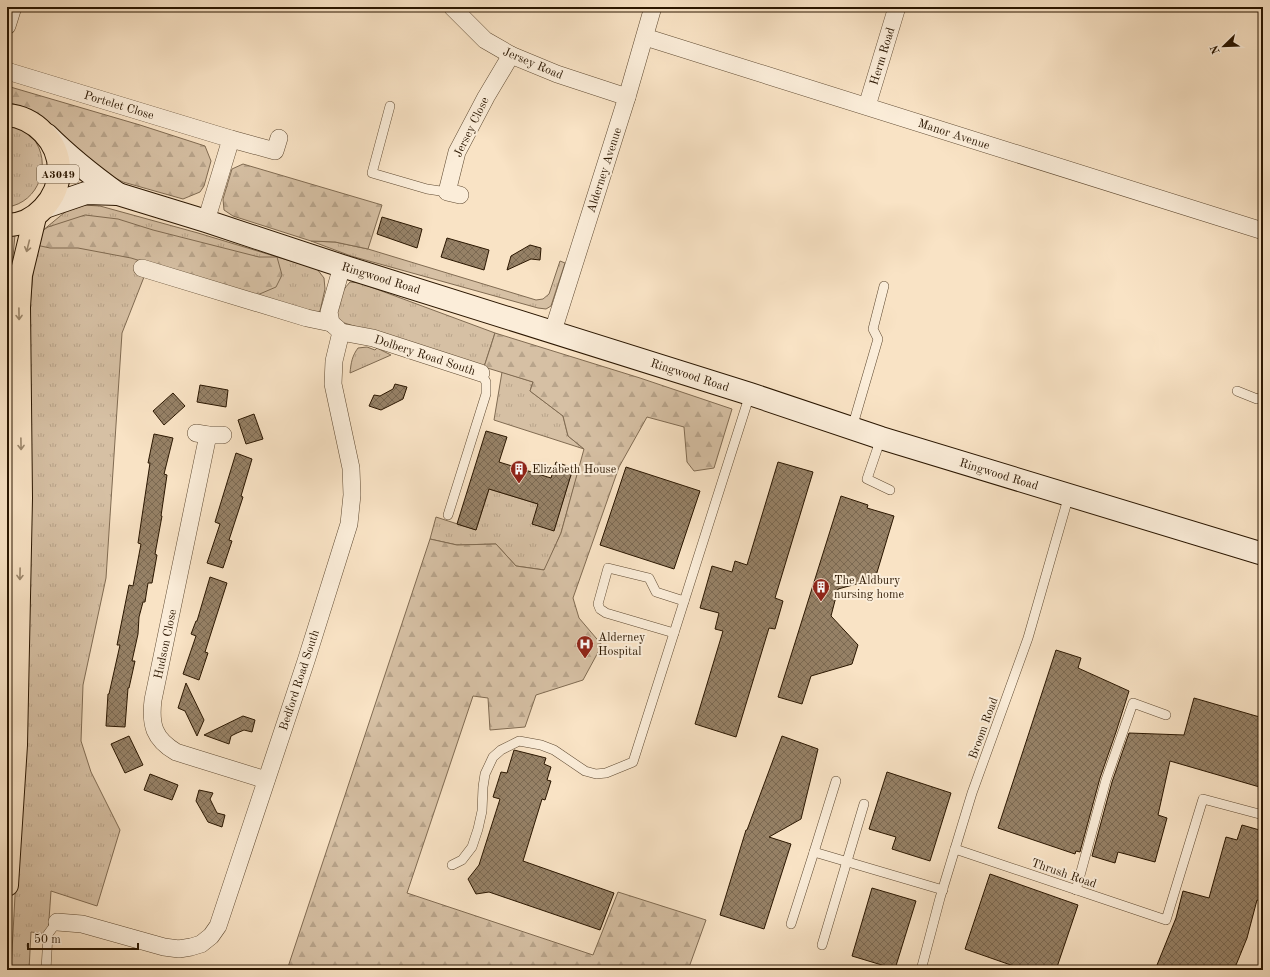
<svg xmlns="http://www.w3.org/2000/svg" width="1270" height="977" font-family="'Old Standard TT',serif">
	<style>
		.grass { fill: url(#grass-tufts); stroke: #806b52 }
		.forest { fill: url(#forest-firs); stroke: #806b52 }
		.building { fill: url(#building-cross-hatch); stroke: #2a1600 }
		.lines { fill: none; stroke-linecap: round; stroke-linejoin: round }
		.service-casing { stroke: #5e4931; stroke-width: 10 }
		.minor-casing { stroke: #5e4931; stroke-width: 18 }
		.secondary-casing { stroke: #2a1600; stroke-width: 24 }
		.trunk-casing { stroke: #2a1600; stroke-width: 24 }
		.service { stroke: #fbedd9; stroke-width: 9 }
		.minor { stroke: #fbedd9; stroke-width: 17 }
		.secondary { stroke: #fbedd9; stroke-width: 22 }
		.trunk { stroke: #f9e3c5; stroke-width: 22 }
		.oneway { stroke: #9c876c }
		.labels { text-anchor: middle; stroke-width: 4; stroke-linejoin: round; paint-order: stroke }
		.shield { fill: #fbedd9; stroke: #695641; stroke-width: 1 }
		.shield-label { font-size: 11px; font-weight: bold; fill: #2a1600 }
		.street-label { font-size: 12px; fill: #2a1600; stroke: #fbedd9 }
		.poi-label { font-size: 12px; fill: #2a1600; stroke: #fbedd9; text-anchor: start }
	</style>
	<defs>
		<pattern id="grass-tufts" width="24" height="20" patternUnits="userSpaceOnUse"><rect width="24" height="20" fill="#d6c0a4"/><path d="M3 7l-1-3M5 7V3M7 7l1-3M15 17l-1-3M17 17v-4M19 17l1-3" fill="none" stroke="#b8a48b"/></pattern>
		<pattern id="forest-firs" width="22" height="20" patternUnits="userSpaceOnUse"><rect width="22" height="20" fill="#d6c0a4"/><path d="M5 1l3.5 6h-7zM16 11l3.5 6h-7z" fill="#b8a48b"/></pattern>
		<pattern id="building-cross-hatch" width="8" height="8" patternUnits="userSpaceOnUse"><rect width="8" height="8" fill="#968166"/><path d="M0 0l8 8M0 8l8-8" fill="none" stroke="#7b6952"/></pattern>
	</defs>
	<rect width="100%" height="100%" fill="#f9e3c5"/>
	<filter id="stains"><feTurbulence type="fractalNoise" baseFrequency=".005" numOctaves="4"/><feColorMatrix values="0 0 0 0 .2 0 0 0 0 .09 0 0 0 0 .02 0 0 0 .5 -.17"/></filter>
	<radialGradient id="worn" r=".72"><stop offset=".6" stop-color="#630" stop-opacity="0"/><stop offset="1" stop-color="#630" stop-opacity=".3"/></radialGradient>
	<g class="grass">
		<path d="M7,123C17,127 27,130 33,138C53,163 39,203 7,207Z"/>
		<polygon points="83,205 100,206 198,233 317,269 324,278 325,289 320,311 315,314 144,277 122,333 106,578 83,685 81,741 91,772 120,830 97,906 51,891 48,934 31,932 29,970 11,970 23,747 29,318 36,239 42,231 70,208"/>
		<polygon points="15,235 11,278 13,305 7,772 7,236"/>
		<polygon points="311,241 335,242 368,249 536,300 543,299 549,294 560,261 565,263 551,306 546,309 538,308 351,256"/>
		<path d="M350,282L360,283L495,333L484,367L338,321C335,305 339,294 350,282Z"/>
		<path d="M367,347L375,350L377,348L391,355L350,373C351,363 352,356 358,348Z"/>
		<polygon points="502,372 533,382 530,391 563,416 568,436 584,449 494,420"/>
		<polygon points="573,468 579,469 561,533 545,570 516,566 496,544 457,545 430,539 436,517 476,530 489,489 538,504 554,530"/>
	</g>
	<g class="forest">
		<polygon points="7,86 140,125 205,146 211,161 204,186 200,192 183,199 123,182 101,171 64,136 29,109 7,102"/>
		<polygon points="243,164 382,205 368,249 335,242 311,241 233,216 224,210 223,199 232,169"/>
		<polygon points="85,215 118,219 153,230 259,257 277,257 282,275 276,287 255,296 131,258 78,248 50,248 36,245 42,231 48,227"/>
		<polygon points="495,333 640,378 732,409 714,468 694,471 687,462 684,427 647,417 619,467 573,598 579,618 602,645 583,680 536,695 525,727 490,730 488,698 473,696 407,893 593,955 618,892 706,920 688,970 287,970 430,539 457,545 496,544 516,566 544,570 561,533 584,449 568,436 563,416 530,391 533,382 484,367"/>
	</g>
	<g class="building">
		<polygon points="382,217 422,229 417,248 377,234"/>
		<polygon points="447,238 489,250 484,270 441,257"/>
		<polygon points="530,245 541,248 540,260 531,259 507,270 511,256"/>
		<polygon points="395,384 407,387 403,399 381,410 369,406 374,395 380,396 393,389"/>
		<polygon points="200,385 228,390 226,407 197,402"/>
		<polygon points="173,393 185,406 164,425 153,411"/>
		<polygon points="254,414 263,439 246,444 238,420"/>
		<polygon points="486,431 507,437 499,462 551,478 556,462 573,468 554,531 532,524 538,504 489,489 476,530 457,524"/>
		<polygon points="154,434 173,438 164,474 167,475 161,516 162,516 155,554 157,555 152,583 148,583 145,602 143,602 139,617 138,634 132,661 135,661 129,688 128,688 125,727 106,726 108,694 109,694 120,645 117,645 129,585 133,586 141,544 138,543 150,463 148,463"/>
		<polygon points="236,453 252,459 241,496 243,497 229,540 232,541 223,568 207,563 220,524 215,522"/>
		<polygon points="778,462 813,472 775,598 783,601 775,629 769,628 736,737 695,724 723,631 715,629 719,613 700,608 712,566 732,572 735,561 747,565"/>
		<polygon points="626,467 700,491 674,569 600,545"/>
		<polygon points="841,496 868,505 867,508 894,516 875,579 838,589 831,616 858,645 852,664 811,676 802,704 778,697"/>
		<polygon points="210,577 227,583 205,652 208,653 199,680 183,674 196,636 191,634 196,621 197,621"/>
		<polygon points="1056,650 1081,658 1078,668 1129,691 1116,732 1100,778 1080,852 1076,851 1075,854 998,828"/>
		<polygon points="186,683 204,720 197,736 185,711 178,708"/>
		<polygon points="1194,698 1263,718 1263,788 1170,761 1158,815 1167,818 1155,862 1118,852 1115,863 1092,856 1112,782 1129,733 1184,735"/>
		<polygon points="243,716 255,720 252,732 244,730 237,733 231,736 229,744 204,735"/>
		<polygon points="129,736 143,765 125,773 111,744"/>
		<polygon points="782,736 818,749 801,819 769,837 791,844 764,929 720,915 746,830 747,830"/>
		<polygon points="514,750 546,758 544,764 551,767 547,780 551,781 545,800 542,799 523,861 614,893 600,930 489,892 476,894 468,879 479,865 500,799 493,797 501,772 507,773"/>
		<polygon points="887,772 951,793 930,861 892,849 896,837 869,829"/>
		<polygon points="150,774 178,785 172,800 144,790"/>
		<polygon points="199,790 213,793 210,799 217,813 225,815 222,827 208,822 196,801"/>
		<polygon points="1242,825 1263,831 1263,902 1257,900 1247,938 1234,970 1155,970 1176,918 1183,891 1209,898 1226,837 1237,840"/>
		<polygon points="990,874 1078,905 1056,970 1025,970 965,949"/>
		<polygon points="872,888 916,901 895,969 852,956"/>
	</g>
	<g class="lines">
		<g class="service-casing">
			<g id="service">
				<polyline points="390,106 372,173 427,189 447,192"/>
				<polyline points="1237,391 1257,399 1263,398"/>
				<polyline points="852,428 878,339 873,329 884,286"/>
				<polyline points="881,438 867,479 890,490"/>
				<polyline points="448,515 486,394 486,382 481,373"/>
				<polyline points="674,633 606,613 600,609 598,604 608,568 649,578 656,592 684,601"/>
				<polyline points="955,849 1166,920 1203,799 1263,815"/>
				<polyline points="814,852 836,781"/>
				<polyline points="452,865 462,860 472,847 478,829 482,811 483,787 485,774 493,757 501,750 519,741 541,745 554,750 585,771 596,774 606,773 633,762 750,394"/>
				<polyline points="1076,890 1106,780 1133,703 1166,715"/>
				<polyline points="791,924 814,852 943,890"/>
				<polyline points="822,945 864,804"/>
				<polyline points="46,970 48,934 57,922"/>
				<polyline points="921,970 940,898 972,793 1028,638 1069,495"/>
			</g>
		</g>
		<g class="minor-casing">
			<g id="minor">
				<polyline points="452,7 485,40 511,55 557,74 627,97"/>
				<polyline points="7,26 13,7"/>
				<polyline points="645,37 1263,231"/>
				<polyline points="7,71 231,139 206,221"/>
				<polyline points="867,106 897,7"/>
				<polyline points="231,139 275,151 279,138"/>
				<polyline points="460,195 447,192 457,152 486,97 511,55"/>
				<polyline points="142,268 307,318 331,323"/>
				<polyline points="338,329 331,323 329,312 342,266"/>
				<polyline points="553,331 627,97 653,7"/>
				<polyline points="341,332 373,338 481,373"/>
				<polyline points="196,433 208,435 223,435"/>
				<path d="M208,435L153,700C150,725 154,739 176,752L266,780"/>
				<polyline points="57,922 82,924 164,947 179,949 191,947 201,944 211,936 218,926 306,661 349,524 352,495 351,468 333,384 334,361 341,332"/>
			</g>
		</g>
		<g class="secondary-casing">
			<g id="secondary">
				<path d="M47,135C69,157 93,176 118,194"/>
				<polyline points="45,207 86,193 118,194 206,221 342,266 750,394 881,438 1263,554"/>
			</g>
		</g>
		<g class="trunk-casing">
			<g id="trunk">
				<path d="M7,115C35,117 59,142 59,170C59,198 35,225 7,225"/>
				<polyline points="7,885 16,745 21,498 19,307 21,275 35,217"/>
			</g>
		</g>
		<use href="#service" class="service"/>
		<use href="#minor" class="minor"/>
		<use href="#secondary" class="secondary"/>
		<use href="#trunk" class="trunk"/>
	</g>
	<defs><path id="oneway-shaft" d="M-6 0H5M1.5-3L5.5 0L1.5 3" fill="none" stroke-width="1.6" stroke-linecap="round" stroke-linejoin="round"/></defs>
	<g class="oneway">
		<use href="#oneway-shaft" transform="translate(28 246) rotate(104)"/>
		<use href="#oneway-shaft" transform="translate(19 314) rotate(89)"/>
		<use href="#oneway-shaft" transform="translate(21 444) rotate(89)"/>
		<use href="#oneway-shaft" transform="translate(20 574) rotate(91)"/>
	</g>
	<defs>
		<g id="building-pin" transform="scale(0.9)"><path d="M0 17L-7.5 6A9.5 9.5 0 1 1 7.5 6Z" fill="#8f2418" stroke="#fbedd9"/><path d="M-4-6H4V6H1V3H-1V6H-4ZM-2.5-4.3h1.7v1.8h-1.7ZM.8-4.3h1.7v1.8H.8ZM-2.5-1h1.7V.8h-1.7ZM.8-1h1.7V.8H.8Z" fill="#fff"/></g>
		<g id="hospital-pin" transform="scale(0.9)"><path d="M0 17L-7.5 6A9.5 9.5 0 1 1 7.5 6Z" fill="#8f2418" stroke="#fbedd9"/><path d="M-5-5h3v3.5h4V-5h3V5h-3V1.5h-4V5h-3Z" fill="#fff"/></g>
	</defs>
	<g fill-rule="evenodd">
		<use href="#building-pin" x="519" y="469"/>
		<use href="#building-pin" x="821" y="587"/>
		<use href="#hospital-pin" x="585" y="644"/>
	</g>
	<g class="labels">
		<rect class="shield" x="37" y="165" width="42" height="18" rx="3"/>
		<g class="shield-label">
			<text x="58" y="178">A3049</text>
		</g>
		<g class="street-label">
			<text transform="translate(882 56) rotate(-73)" y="4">Herm Road</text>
			<text transform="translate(533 63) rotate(23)" y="4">Jersey Road</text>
			<text transform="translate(119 105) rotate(17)" y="4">Portelet Close</text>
			<text transform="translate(471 127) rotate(-64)" y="4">Jersey Close</text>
			<text transform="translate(954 134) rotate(18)" y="4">Manor Avenue</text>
			<text transform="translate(604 170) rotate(-72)" y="4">Alderney Avenue</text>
			<text transform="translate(381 278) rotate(17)" y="4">Ringwood Road</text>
			<text transform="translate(425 355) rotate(18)" y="4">Dolbery Road South</text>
			<text transform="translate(690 375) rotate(18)" y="4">Ringwood Road</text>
			<text transform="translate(999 474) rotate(17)" y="4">Ringwood Road</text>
			<text transform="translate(165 644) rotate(-78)" y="4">Hudson Close</text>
			<text transform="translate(299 680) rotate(-72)" y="4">Bedford Road South</text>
			<text transform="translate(983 728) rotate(-70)" y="4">Broom Road</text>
			<text transform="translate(1064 873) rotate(19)" y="4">Thrush Road</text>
		</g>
		<g class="poi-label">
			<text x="532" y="473">Elizabeth House</text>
			<text x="834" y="584">The Aldbury<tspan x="834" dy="14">nursing home</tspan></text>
			<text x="598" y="641">Alderney<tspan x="598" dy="14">Hospital</tspan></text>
		</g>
	</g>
	<rect width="1270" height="977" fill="none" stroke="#f9e3c5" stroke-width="24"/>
	<rect x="8" y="8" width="1254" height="961" fill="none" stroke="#2a1600" stroke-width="2"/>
	<rect x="12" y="12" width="1246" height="953" fill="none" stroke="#2a1600"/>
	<g transform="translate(1224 46) rotate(247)" stroke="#fbedd9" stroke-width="3" paint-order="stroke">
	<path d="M0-3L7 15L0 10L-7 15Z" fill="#2a1600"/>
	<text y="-6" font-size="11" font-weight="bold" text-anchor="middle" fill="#2a1600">N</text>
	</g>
	<path d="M28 943v6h110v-6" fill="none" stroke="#2a1600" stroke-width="2"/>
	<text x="34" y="943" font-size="12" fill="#2a1600" stroke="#fbedd9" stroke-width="3" paint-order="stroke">50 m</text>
	<rect width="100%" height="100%" filter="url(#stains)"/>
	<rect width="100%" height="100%" fill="url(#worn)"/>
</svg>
